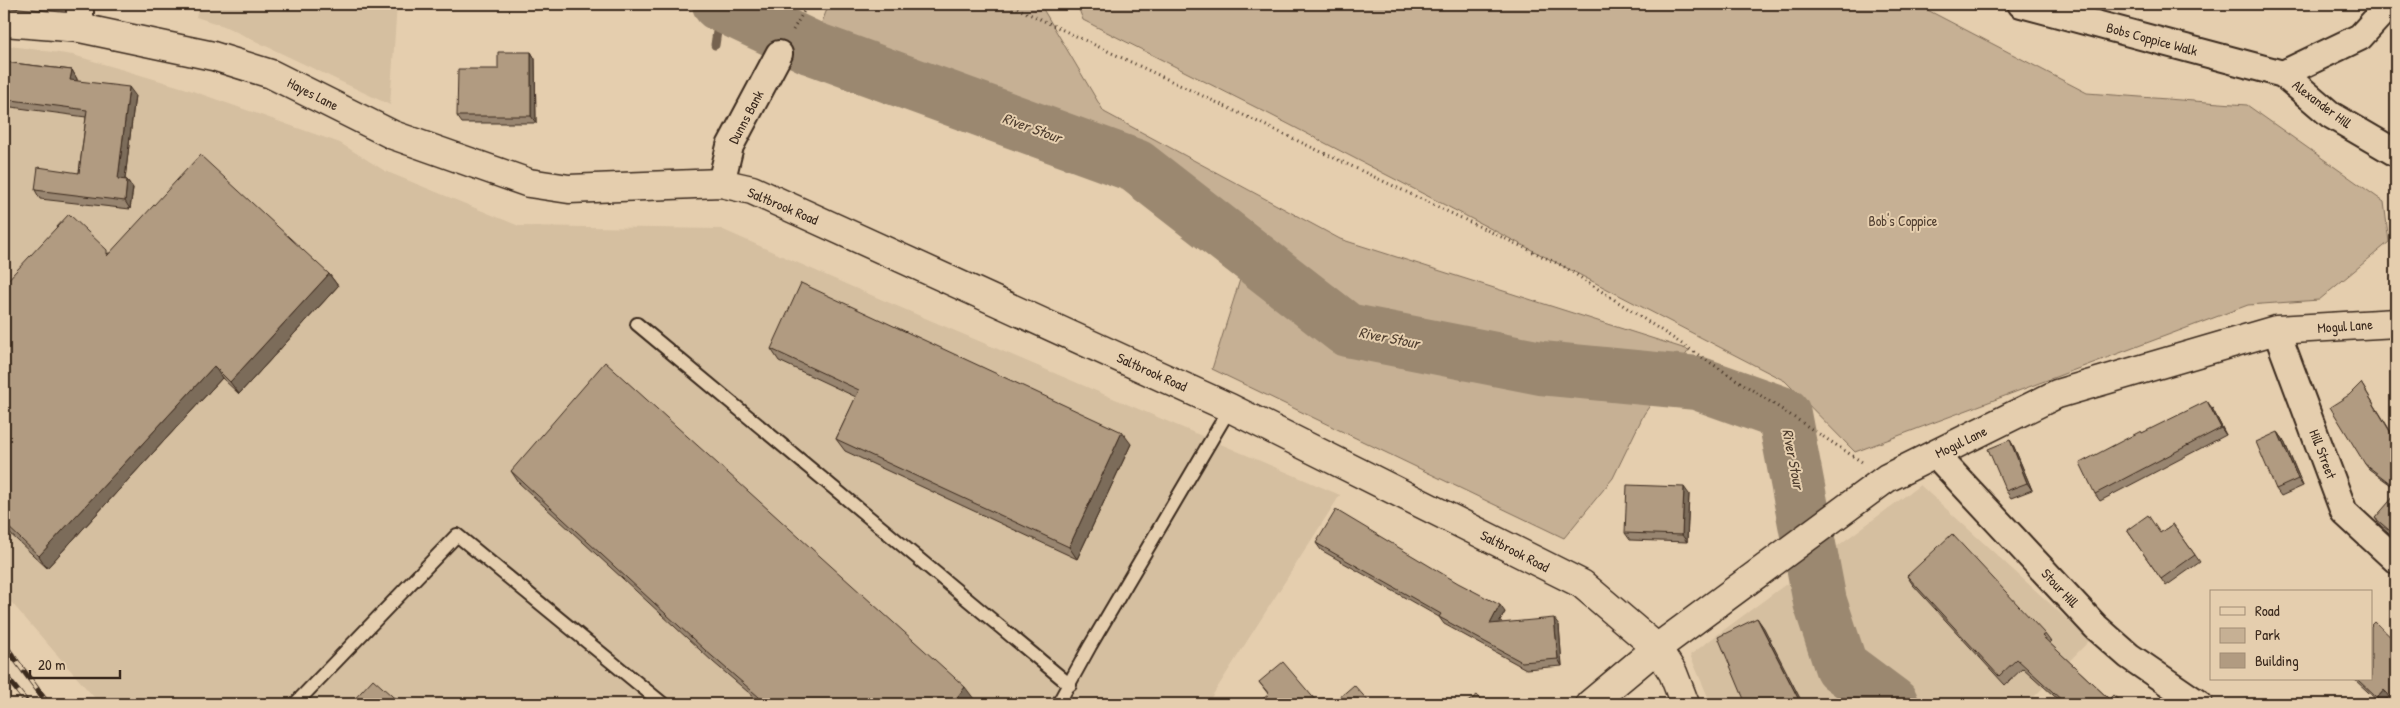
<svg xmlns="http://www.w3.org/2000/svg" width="2400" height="708" font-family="'Patrick Hand',sans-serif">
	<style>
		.built { fill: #d5bfa0 }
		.green { fill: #c6b094; stroke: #806d59 }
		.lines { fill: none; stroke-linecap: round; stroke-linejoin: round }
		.stream { stroke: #75624f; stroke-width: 9 }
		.river { stroke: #9b8870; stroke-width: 54 }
		.lane-casing { stroke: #3b2a1e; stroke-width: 16 }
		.street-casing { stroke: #3b2a1e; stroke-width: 30 }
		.secondary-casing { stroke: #3b2a1e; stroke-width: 31 }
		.path { stroke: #3b2a1e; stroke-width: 3; stroke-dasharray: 1 4; stroke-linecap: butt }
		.lane { stroke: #e5ceae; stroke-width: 12 }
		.street { stroke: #e5ceae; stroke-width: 26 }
		.secondary { stroke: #e5ceae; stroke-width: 28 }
		.rail-casing { stroke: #3b2a1e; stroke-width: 5.5 }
		.rail { stroke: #e5ceae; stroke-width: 4; stroke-dasharray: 11; stroke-linecap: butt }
		.wall { fill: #98856f; stroke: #3b2a1e }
		.shaded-wall { fill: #7c6c5a; stroke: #3b2a1e }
		.building { fill: #b19b81; stroke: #3b2a1e }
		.labels { text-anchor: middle; stroke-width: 4; stroke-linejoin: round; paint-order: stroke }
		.street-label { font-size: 14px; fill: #3b2a1e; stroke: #e5ceae }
		.park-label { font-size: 14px; fill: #503e30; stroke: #e5ceae }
		.water-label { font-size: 15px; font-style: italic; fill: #4e3d2e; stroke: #e5ceae }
	</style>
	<rect width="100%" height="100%" fill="#e5ceae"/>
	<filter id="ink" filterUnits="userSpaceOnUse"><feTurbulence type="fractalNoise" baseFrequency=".02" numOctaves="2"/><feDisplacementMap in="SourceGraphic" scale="10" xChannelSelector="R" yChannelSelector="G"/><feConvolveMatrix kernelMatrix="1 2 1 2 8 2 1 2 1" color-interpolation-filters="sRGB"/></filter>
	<g filter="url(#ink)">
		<g class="built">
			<polygon points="200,4 397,4 390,105 224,26 196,17"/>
			<polygon points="4,45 73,55 184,88 340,143 385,171 519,226 721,229 857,289 1340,495 1207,704 100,704 4,594"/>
			<polygon points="1920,485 2090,640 2027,704 1711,704 1690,655"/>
		</g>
		<g class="green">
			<polygon points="829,4 1040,4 1104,112 1340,239 1689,350 1644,414 1613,478 1564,538 1212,369 1248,254 1136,166 812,48"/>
			<polygon points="1077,4 1916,4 2087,93 2247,105 2384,202 2389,242 2319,300 2248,305 1855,452 1785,381 1269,114 1083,20"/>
		</g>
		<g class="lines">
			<polyline class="stream" points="715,45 721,5"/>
			<polyline class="river" points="719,4 812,48 1136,166 1347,330 1541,368 1697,383 1784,414 1820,602 1841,666 1892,704"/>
			<g class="lane-casing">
				<g id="lane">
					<polyline points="637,324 1070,685"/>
					<polyline points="295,704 457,535 663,704"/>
					<polyline points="1058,704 1090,646 1230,408"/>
				</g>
			</g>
			<g class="street-casing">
				<g id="street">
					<polyline points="80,4 80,28"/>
					<polyline points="2021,4 2283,74 2331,115 2396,153"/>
					<polyline points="2283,74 2360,37 2390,4"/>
					<polyline points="721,183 730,146 779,54"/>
					<polyline points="2276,330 2344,512 2396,560"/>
					<polyline points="1936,455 2096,627 2129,656 2199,704"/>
				</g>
			</g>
			<g class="secondary-casing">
				<g id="secondary">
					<polyline points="4,22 80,28 213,56 271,74 393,135 529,183 569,189 721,183 752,190 1230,408 1582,584 1657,648 1673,673 1685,704"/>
					<polyline points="1590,704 1657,648 1887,478 2057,394 2276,330 2396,323"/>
				</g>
			</g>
			<g class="path">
				<polyline points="1008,4 1563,266 1862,462"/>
				<polyline points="793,30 808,4"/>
			</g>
			<use href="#lane" class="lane"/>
			<use href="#street" class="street"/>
			<use href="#secondary" class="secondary"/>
			<g class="rail-casing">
				<g id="rail">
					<polyline points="4,644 48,704"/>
					<polyline points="4,674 28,704"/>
				</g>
			</g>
			<use href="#rail" class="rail"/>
		</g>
		<g class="wall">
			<polygon points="531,52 535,59 536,123 462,123 457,116"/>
			<polygon points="4,62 72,70 77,79 77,81 135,95 125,179 127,180 133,188 130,209 40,199 35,190 79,173 86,117 4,106"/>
			<polygon points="109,253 329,274 338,286 239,394 222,378 47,568 4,528 4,284"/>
			<polygon points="771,349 1131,444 1077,559 845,451 836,439 856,397 779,361"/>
			<polygon points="2361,383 2396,440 2396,486 2395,488 2369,469 2365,464 2349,395"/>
			<polygon points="2212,408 2226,435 2100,501 2095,494 2142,433"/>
			<polygon points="2278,432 2283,439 2303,486 2281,496 2276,489"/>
			<polygon points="2010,440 2014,447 2032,490 2011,498 2006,491"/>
			<polygon points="511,471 974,699 969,704 762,704 713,662 519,483"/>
			<polygon points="1689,494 1687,542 1630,540 1625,533"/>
			<polygon points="2396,496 2396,539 2380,525 2375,518"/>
			<polygon points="2173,524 2200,562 2166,586 2127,530 2160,533"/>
			<polygon points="1316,543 1505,612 1499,623 1559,625 1562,666 1526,669 1444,624 1439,617 1321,550"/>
			<polygon points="1907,576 2045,634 2051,642 2049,643 2109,699 2123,704 2063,704 2023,668 2005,685 1913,585"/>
			<polygon points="2396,642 2396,704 2389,697 2381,704 2354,679 2371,679"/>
			<polygon points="1259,682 1317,702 1319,704 1257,704 1269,695"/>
		</g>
		<g class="shaded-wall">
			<polygon points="531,52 535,59 536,123 531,116"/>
			<polygon points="72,70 77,79 76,88 70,80"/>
			<polygon points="129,87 135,95 124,187 118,179"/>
			<polygon points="127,180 133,188 130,209 125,201"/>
			<polygon points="329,274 338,286 239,394 230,382"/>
			<polygon points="214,366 222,378 47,568 39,556"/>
			<polygon points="2207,401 2212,408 2226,435 2221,428"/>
			<polygon points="1122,432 1131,444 1077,559 1069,547"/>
			<polygon points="2278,432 2283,439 2303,486 2298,479"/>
			<polygon points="2010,440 2014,447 2032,490 2027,483"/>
			<polygon points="2396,477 2396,486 2395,488 2391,484"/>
			<polygon points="1684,487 1689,494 1687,542 1682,535"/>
			<polygon points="1500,605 1505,612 1495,631 1490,624"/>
			<polygon points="1554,618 1559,625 1562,666 1558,659"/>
			<polygon points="1757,618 1764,628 1803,704 1801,704"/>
			<polygon points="965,687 974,699 969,704 952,704"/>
			<polygon points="2384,690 2389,697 2381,704 2377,698"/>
		</g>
		<g class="building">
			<polygon points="498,52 531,52 531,116 457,116 458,69 498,69"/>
			<polygon points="4,62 72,70 70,80 129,87 118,179 127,180 125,201 35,190 38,167 79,173 87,110 4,99"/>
			<polygon points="200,155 329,274 230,382 214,366 39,556 4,523 4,284 69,214 107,250 107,256"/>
			<polygon points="801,283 1122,432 1069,547 836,439 859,390 771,349"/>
			<polygon points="605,362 965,687 952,704 767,704 705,650 511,471"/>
			<polygon points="2361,383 2394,438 2396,440 2396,477 2391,484 2365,464 2330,407 2349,395"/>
			<polygon points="2207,401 2221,428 2095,494 2080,463 2141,431 2142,433"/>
			<polygon points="2278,432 2298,479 2276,489 2256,442"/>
			<polygon points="2010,440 2027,483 2006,491 1988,449"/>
			<polygon points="1627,485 1684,487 1682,535 1625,533"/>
			<polygon points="2395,495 2396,496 2396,536 2375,518"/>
			<polygon points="1336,510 1458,583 1500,605 1490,624 1554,618 1558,659 1522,662 1439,617 1441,614 1316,543"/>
			<polygon points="2148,515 2160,533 2173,524 2195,555 2161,579 2127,530"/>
			<polygon points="1952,534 2045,634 2042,636 2109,699 2113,695 2123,704 2066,704 2017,659 1999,676 1907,576"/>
			<polygon points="1757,618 1801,704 1746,704 1718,637"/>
			<polygon points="2375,622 2396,642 2396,702 2384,690 2377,698 2357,679 2371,679 2371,626"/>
			<polygon points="1283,662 1317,702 1314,704 1257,704 1269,694 1259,682"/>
			<polygon points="373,679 401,704 350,704"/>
			<polygon points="1354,685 1371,704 1332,704"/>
			<polygon points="1477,695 1485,704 1465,704"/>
		</g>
	</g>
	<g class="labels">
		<g class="street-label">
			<text transform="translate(2152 39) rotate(15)" y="5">Bobs Coppice Walk</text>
			<text transform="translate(313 94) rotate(27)" y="5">Hayes Lane</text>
			<text transform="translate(2322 104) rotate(37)" y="5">Alexander Hill</text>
			<text transform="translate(746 117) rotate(-62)" y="5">Dunns Bank</text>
			<text transform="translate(783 206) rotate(23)" y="5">Saltbrook Road</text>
			<text transform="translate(2345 326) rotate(-4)" y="5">Mogul Lane</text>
			<text transform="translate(1152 372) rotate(24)" y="5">Saltbrook Road</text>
			<text transform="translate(1961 442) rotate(-26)" y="5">Mogul Lane</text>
			<text transform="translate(2323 454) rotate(69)" y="5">Hill Street</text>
			<text transform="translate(1515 551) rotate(27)" y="5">Saltbrook Road</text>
			<text transform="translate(2060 588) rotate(47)" y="5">Stour Hill</text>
		</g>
		<g class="park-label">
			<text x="1903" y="226">Bob's Coppice</text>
		</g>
		<g class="water-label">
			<text transform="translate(1032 128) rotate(20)" y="5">River Stour</text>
			<text transform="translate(1389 338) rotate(11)" y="5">River Stour</text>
			<text transform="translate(1793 459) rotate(79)" y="5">River Stour</text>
		</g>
	</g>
	<rect width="2400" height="708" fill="none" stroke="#e5ceae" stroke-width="20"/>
	<rect x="10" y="10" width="2380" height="688" fill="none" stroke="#3b2a1e" stroke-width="2" filter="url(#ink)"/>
	<rect x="2210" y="590" width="162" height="90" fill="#e5ceae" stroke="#a18c74"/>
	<rect x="2220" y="607" width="25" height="8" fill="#e5ceae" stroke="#a18c74"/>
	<text x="2255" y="616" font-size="15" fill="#3b2a1e">Road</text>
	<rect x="2220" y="628" width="25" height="15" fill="#c6b094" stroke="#a18c74"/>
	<text x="2255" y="640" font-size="15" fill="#3b2a1e">Park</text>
	<rect x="2220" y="653" width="25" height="15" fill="#b19b81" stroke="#a18c74"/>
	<text x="2255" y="666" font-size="15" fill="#3b2a1e">Building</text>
	<path d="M30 670v8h90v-8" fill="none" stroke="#3b2a1e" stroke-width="2.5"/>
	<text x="38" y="670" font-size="15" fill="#3b2a1e" stroke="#e5ceae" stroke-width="4" paint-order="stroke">20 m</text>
</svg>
